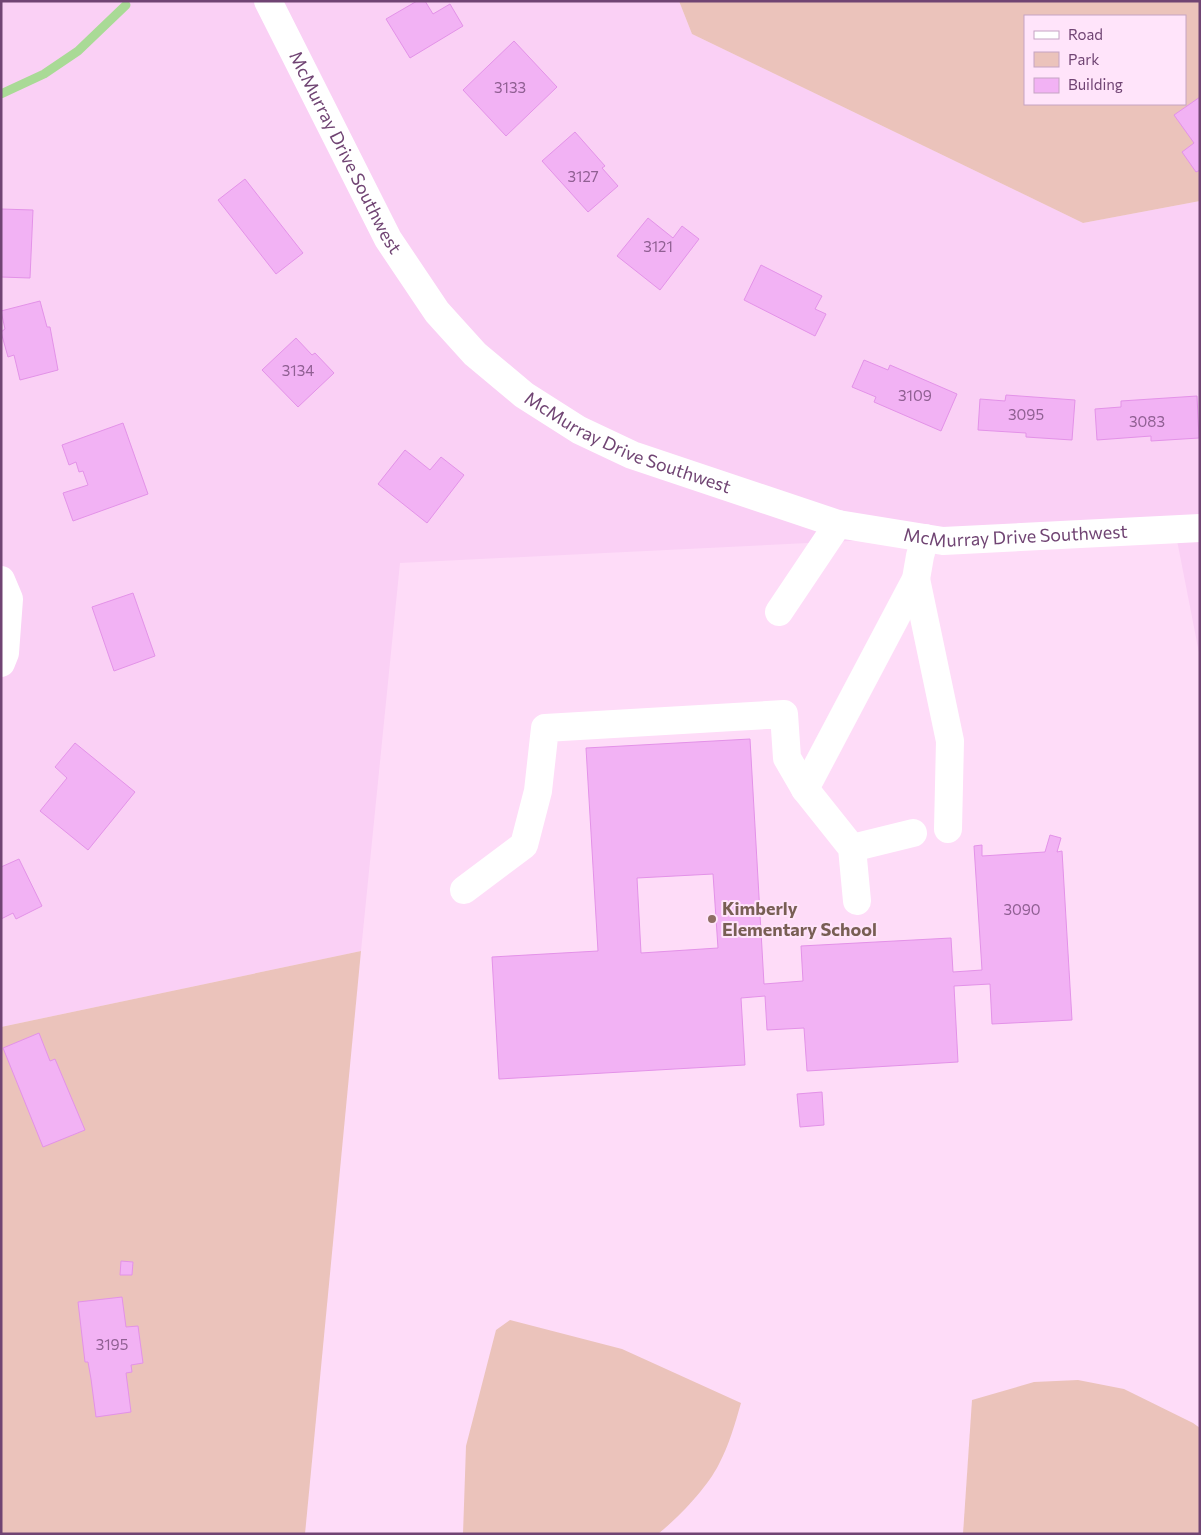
<svg xmlns="http://www.w3.org/2000/svg" width="1201" height="1535" font-family="Commissioner,sans-serif">
	<style>
		.residential { fill: #fad0f5 }
		.green { fill: #ebc3bb; fill-rule: evenodd }
		.lines { fill: none; stroke-linecap: round; stroke-linejoin: round }
		.stream { stroke: #a9da96; stroke-width: 9 }
		.building { fill: #f2b2f4; stroke: #e392e8; fill-rule: evenodd }
		.minor { stroke: #fff; stroke-width: 28 }
		.education-dot { fill: #8d6e63; stroke: #ffe4fa; stroke-width: 2 }
		.labels { text-anchor: middle; stroke-width: 4; stroke-linejoin: round; paint-order: stroke }
		.number-label { font-size: 15px; fill: #906093 }
		.street-label { font-size: 18px; fill: #704473; stroke: #ffe4fa }
		.education-label { font-size: 18px; font-weight: bold; fill: #785e54; stroke: #ffe4fa; text-anchor: start }
	</style>
	<rect width="100%" height="100%" fill="#fedcf8"/>
	<polygon class="residential" points="1,1 679,1 692,34 1083,223 1200,201 1200,658 1174,525 400,563 361,951 1,1027"/>
	<g class="green">
		<path d="M679,1H1200V201L1083,223L692,34ZM1025,16H1185V104H1025Z"/>
		<polygon points="361,951 305,1534 1,1534 1,1027"/>
		<path d="M510,1320L622,1349L741,1403C735,1424 729,1445 719,1464C707,1488 679,1517 658,1534H463L466,1446L496,1330Z"/>
		<polygon points="1078,1380 1124,1389 1193,1423 1200,1428 1200,1534 963,1534 972,1400 1034,1382"/>
	</g>
	<g class="lines">
		<polyline class="stream" points="1,94 44,74 78,51 126,5"/>
	</g>
	<g class="building">
		<polygon points="417,1 425,1 433,14 450,4 463,26 410,58 386,19"/>
		<polygon points="514,41 557,87 506,136 463,90"/>
		<polygon points="1200,97 1200,170 1196,172 1182,152 1194,143 1174,115"/>
		<polygon points="575,132 605,166 602,168 618,186 588,212 542,161"/>
		<polygon points="245,179 303,253 276,274 218,200"/>
		<polygon points="1,209 33,210 30,278 1,277"/>
		<polygon points="648,218 673,238 682,226 699,239 660,290 617,256"/>
		<polygon points="761,265 822,296 815,309 826,314 815,336 744,300"/>
		<polygon points="40,301 47,327 50,327 58,370 20,380 14,355 8,357 1,332 5,329 1,311"/>
		<polygon points="296,338 312,355 315,353 334,373 298,407 262,370"/>
		<polygon points="864,360 888,370 890,365 957,394 941,431 874,402 876,397 852,387"/>
		<polygon points="1006,395 1075,400 1072,440 1026,437 1026,433 978,430 980,399 1005,401"/>
		<polygon points="1197,396 1199,438 1151,441 1151,436 1097,440 1095,409 1121,407 1121,401"/>
		<polygon points="123,423 148,494 73,521 63,493 88,485 83,471 79,472 76,462 69,465 62,445"/>
		<polygon points="405,450 430,470 441,457 464,475 427,523 378,484"/>
		<polygon points="133,593 155,656 114,671 92,607"/>
		<path d="M750,739L764,984L803,981L801,946L951,938L953,972L982,970L974,846L982,845V856L1045,852L1050,835L1061,838L1057,852L1062,851L1072,1020L992,1024L990,984L954,986L958,1062L807,1071L804,1028L767,1030L765,996L741,998L745,1065L499,1079L492,957L598,951L586,748ZM713,874L718,948L641,953L637,878Z"/>
		<polygon points="75,743 135,792 88,850 40,811 67,778 55,767"/>
		<polygon points="19,859 42,906 16,919 13,913 1,919 1,867"/>
		<polygon points="39,1033 50,1061 55,1059 85,1130 43,1147 3,1048"/>
		<polygon points="822,1092 824,1125 800,1127 797,1094"/>
		<polygon points="121,1261 133,1262 132,1275 120,1275"/>
		<polygon points="122,1297 126,1327 138,1326 143,1363 131,1365 132,1372 126,1373 131,1412 96,1417 91,1379 88,1362 85,1362 78,1302"/>
	</g>
	<g class="lines">
		<g class="minor">
			<path id="s1" d="M268,1L388,239L437,312L475,354L524,395L579,430L632,455L838,524L943,541L1200,528"/>
			<polyline points="916,579 950,741 948,829"/>
			<polyline points="1,580 9,599 5,653 1,663"/>
			<polyline points="779,612 838,524"/>
			<polyline points="805,789 916,579 920,556 925,538"/>
			<polyline points="852,848 913,833"/>
			<polyline points="464,890 524,845 538,791 545,728 784,714 787,758 805,789 852,848 857,901"/>
		</g>
	</g>
	<circle class="education-dot" cx="712" cy="919" r="5"/>
	<g class="labels">
		<g class="number-label">
			<text x="510" y="93">3133</text>
			<text x="583" y="182">3127</text>
			<text x="658" y="252">3121</text>
			<text x="298" y="376">3134</text>
			<text x="915" y="401">3109</text>
			<text x="1026" y="420">3095</text>
			<text x="1147" y="427">3083</text>
			<text x="1022" y="915">3090</text>
			<text x="112" y="1350">3195</text>
		</g>
		<g class="street-label">
			<text dy="6" stroke="none"><textPath href="#s1" startOffset="170">McMurray Drive Southwest</textPath></text>
			<text dy="6" stroke="none"><textPath href="#s1" startOffset="590">McMurray Drive Southwest</textPath></text>
			<text dy="6" stroke="none"><textPath href="#s1" startOffset="995">McMurray Drive Southwest</textPath></text>
		</g>
		<g class="education-label">
			<text x="722" y="915">Kimberly<tspan x="722" dy="21">Elementary School</tspan></text>
		</g>
	</g>
	<rect width="1201" height="1535" fill="none" stroke="#704473" stroke-width="5"/>
	<rect x="1024" y="15" width="162" height="90" fill="#ffe4fa" stroke="#c6a4c4"/>
	<rect x="1034" y="31" width="25" height="8" fill="#ffffff" stroke="#c6a4c4"/>
	<text x="1068" y="40" font-size="15" fill="#704473">Road</text>
	<rect x="1034" y="52" width="25" height="15" fill="#ebc3bb" stroke="#c6a4c4"/>
	<text x="1068" y="65" font-size="15" fill="#704473">Park</text>
	<rect x="1034" y="78" width="25" height="15" fill="#f2b2f4" stroke="#c6a4c4"/>
	<text x="1068" y="90" font-size="15" fill="#704473">Building</text>
</svg>
